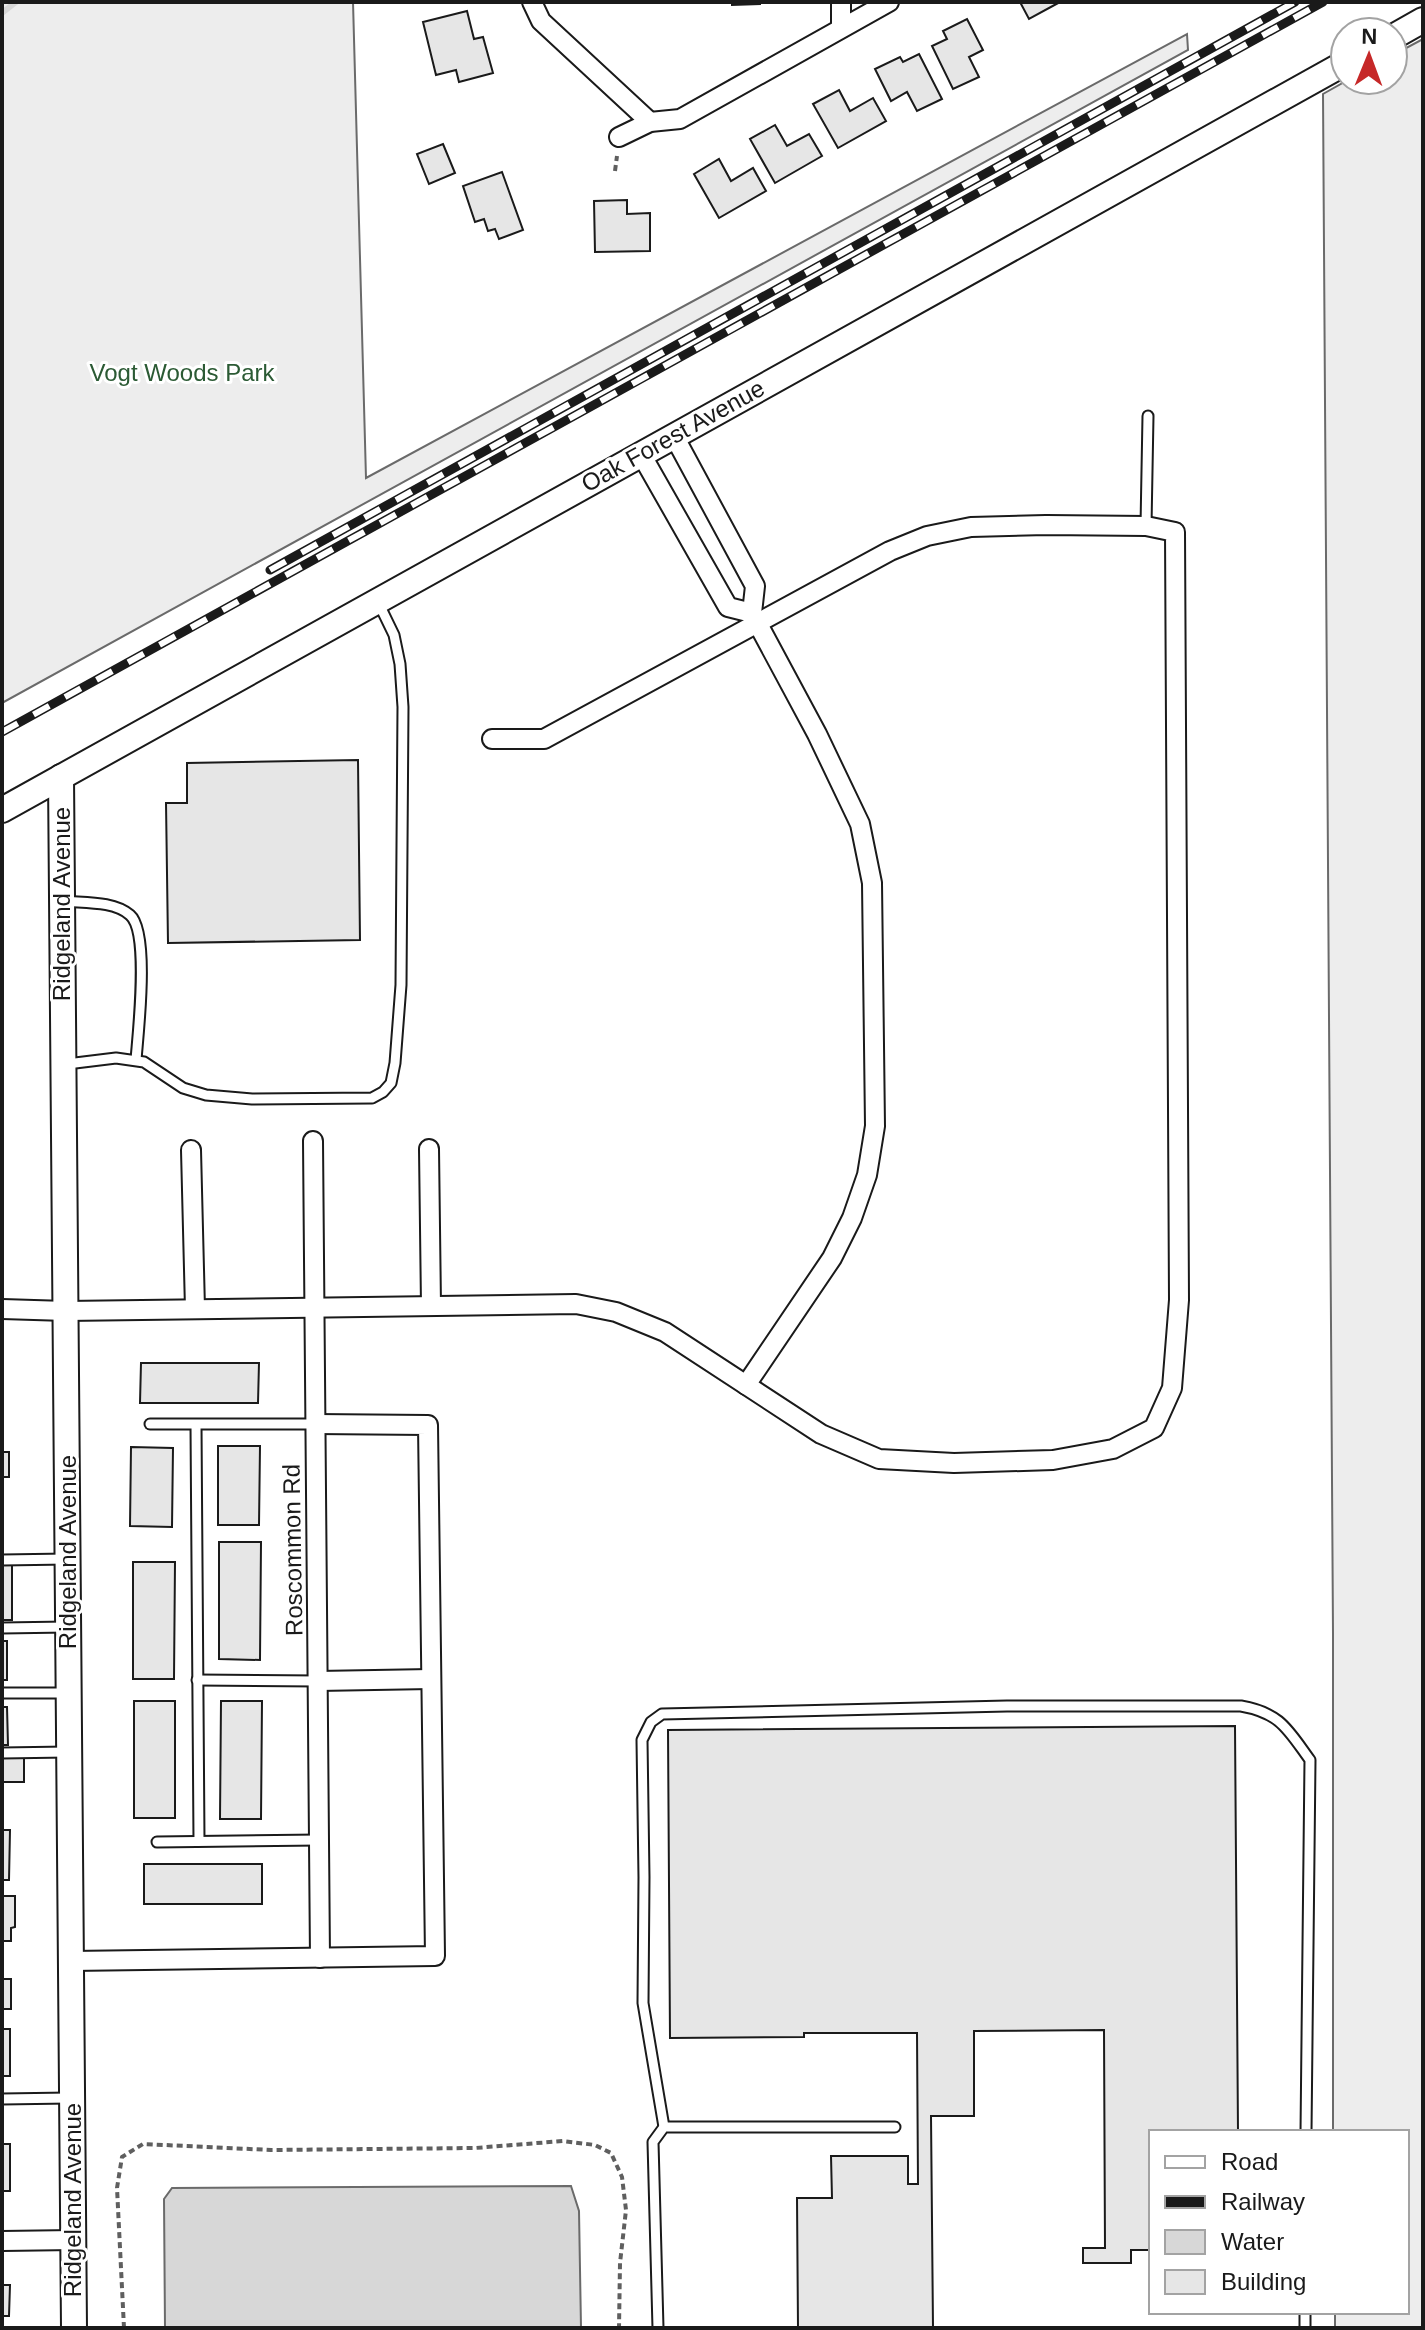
<svg xmlns="http://www.w3.org/2000/svg" width="1425" height="2330" font-family="Arial,sans-serif">
	<style>
		.built { fill: #ededed; stroke: #6a6a6a; stroke-width: 2 }
		.water { fill: #d7d7d7; stroke: #6a6a6a; stroke-width: 2 }
		.lines { fill: none; stroke-linecap: round; stroke-linejoin: round }
		.stream { stroke: #d7d7d7; stroke-width: 6 }
		.building { fill: #e6e6e6; stroke: #1a1a1a; stroke-width: 2 }
		.service-casing { stroke: #1a1a1a; stroke-width: 13 }
		.minor-casing { stroke: #1a1a1a; stroke-width: 22 }
		.tertiary-casing { stroke: #1a1a1a; stroke-width: 28 }
		.path { stroke: #5f5f5f; stroke-width: 4; stroke-dasharray: 6 4; stroke-linecap: butt }
		.service { stroke: #fff; stroke-width: 9 }
		.minor { stroke: #fff; stroke-width: 18 }
		.tertiary { stroke: #fff; stroke-width: 24 }
		.rail-casing { stroke: #1a1a1a; stroke-width: 9 }
		.rail { stroke: #fff; stroke-width: 6; stroke-dasharray: 18; stroke-linecap: butt }
		.labels { text-anchor: middle; stroke-width: 6; stroke-linejoin: round; paint-order: stroke }
		.park-label { font-size: 24px; fill: #2b5a34; stroke: #fff }
		.street-label { font-size: 24px; fill: #1a1a1a; stroke: #fff }
	</style>
	<rect width="100%" height="100%" fill="#fff"/>
	<g class="built">
		<polygon points="2,2 353,2 366,478 1187,34 1188,50 2,703"/>
		<polygon points="1423,39 1423,2328 1335,2328 1335,2312 1407,2312 1407,2132 1333,2132 1333,1633 1323,94 1348,80 1393,80 1393,55"/>
	</g>
	<polygon class="water" points="571,2186 579,2211 581,2328 165,2328 164,2199 172,2188"/>
	<g class="lines">
		<polyline class="stream" points="2,13 16,2"/>
	</g>
	<g class="building">
		<polygon points="732,2 760,2 760,4 732,5"/>
		<polygon points="1020,2 1060,2 1029,19"/>
		<polygon points="467,11 474,39 483,37 493,73 459,82 456,70 436,75 423,22"/>
		<polygon points="967,19 983,50 969,57 979,77 953,89 932,46 947,39 943,31"/>
		<polygon points="919,54 942,99 917,111 907,92 891,101 875,69 900,57 903,62"/>
		<polygon points="839,90 850,111 873,98 886,121 838,148 813,104"/>
		<polygon points="775,125 787,146 809,134 822,156 775,183 750,139"/>
		<polygon points="443,144 455,173 429,184 417,154"/>
		<polygon points="719,159 731,181 753,168 766,191 719,218 694,174"/>
		<polygon points="502,172 523,230 499,239 495,229 488,231 484,219 475,222 463,186"/>
		<polygon points="627,200 627,214 650,213 650,251 595,252 594,201"/>
		<polygon points="358,760 360,940 168,943 166,803 187,803 187,763"/>
		<polygon points="141,1363 259,1363 258,1403 140,1403"/>
		<polygon points="218,1446 260,1446 259,1525 218,1525"/>
		<polygon points="131,1447 173,1448 172,1527 130,1526"/>
		<rect x="2" y="1452" width="7" height="25"/>
		<polygon points="219,1542 261,1542 260,1660 219,1659"/>
		<polygon points="133,1562 175,1562 174,1679 133,1679"/>
		<rect x="2" y="1565" width="10" height="55"/>
		<rect x="2" y="1641" width="5" height="39"/>
		<rect x="134" y="1701" width="41" height="117"/>
		<polygon points="221,1701 262,1701 261,1819 220,1819"/>
		<polygon points="2,1707 7,1707 8,1745 2,1745"/>
		<polygon points="1235,1726 1238,2132 1151,2132 1151,2250 1131,2250 1131,2263 1083,2263 1083,2248 1105,2248 1104,2030 974,2031 974,2116 931,2116 933,2328 798,2328 797,2198 832,2198 831,2156 908,2156 908,2184 918,2184 917,2033 804,2033 804,2037 670,2038 668,1730"/>
		<rect x="2" y="1758" width="22" height="24"/>
		<polygon points="2,1830 10,1830 9,1880 2,1880"/>
		<rect x="144" y="1864" width="118" height="40"/>
		<polygon points="2,1896 15,1896 15,1927 11,1928 11,1941 2,1941"/>
		<rect x="2" y="1979" width="9" height="30"/>
		<rect x="2" y="2029" width="8" height="47"/>
		<rect x="2" y="2144" width="8" height="47"/>
		<polygon points="2,2285 10,2285 9,2316 2,2316"/>
	</g>
	<g class="lines">
		<g class="service-casing">
			<g id="service">
				<polyline points="1146,526 1148,416"/>
				<path d="M64,901C85,903 114,901 130,915C150,932 138,1033 136,1060"/>
				<polyline points="67,1064 116,1058 144,1062 183,1088 206,1095 252,1099 372,1098 383,1092 391,1083 395,1063 401,985 403,707 400,664 394,635 378,602"/>
				<polyline points="150,1424 315,1424"/>
				<polyline points="196,1425 199,1841"/>
				<polyline points="2,1560 67,1559"/>
				<polyline points="2,1628 67,1627"/>
				<polyline points="197,1680 318,1681"/>
				<polyline points="2,1693 65,1693"/>
				<polyline points="2,1753 67,1752"/>
				<polyline points="157,1842 319,1840"/>
				<polyline points="2,2099 69,2098"/>
				<path d="M664,2127L643,2003L644,1877L642,1740L651,1722L662,1714L1007,1706H1241C1281,1713 1288,1730 1310,1760L1306,2132"/>
				<polyline points="658,2328 653,2142 664,2127 895,2127"/>
				<polyline points="1305,2328 1305,2312"/>
			</g>
		</g>
		<g class="minor-casing">
			<g id="minor">
				<polyline points="532,2 541,21 650,122"/>
				<polyline points="841,2 841,28"/>
				<polyline points="619,137 650,122 680,119 889,2"/>
				<polyline points="674,436 755,586 752,613 817,734 860,824 872,883 875,1126 867,1175 852,1218 832,1258 746,1385"/>
				<polyline points="641,454 728,607 752,613"/>
				<polyline points="313,1141 320,1958"/>
				<polyline points="429,1149 431,1306"/>
				<polyline points="191,1150 195,1309"/>
				<polyline points="2,1309 66,1311 576,1304 616,1312 665,1332 821,1434 879,1459 954,1463 1053,1460 1113,1449 1154,1428 1172,1388 1179,1300 1175,532 1146,526 1046,525 971,527 927,536 890,551 544,739 492,739"/>
				<polyline points="318,1681 431,1679"/>
				<polyline points="71,1961 435,1956 428,1425 315,1424"/>
				<polyline points="2,2241 74,2240"/>
			</g>
		</g>
		<g class="tertiary-casing">
			<g id="tertiary">
				<polyline points="1393,37 1423,20"/>
				<polyline points="61,777 74,2328"/>
				<polyline points="2,810 1345,63"/>
			</g>
		</g>
		<g class="path">
			<polyline points="615,171 617,156"/>
			<polyline points="124,2328 117,2188 122,2157 143,2144 271,2150 475,2148 563,2141 595,2145 611,2153 622,2177 626,2210 620,2263 619,2328"/>
		</g>
		<use href="#service" class="service"/>
		<use href="#minor" class="minor"/>
		<use href="#tertiary" class="tertiary"/>
		<g class="rail-casing">
			<g id="rail">
				<polyline points="270,570 1295,2"/>
				<polyline points="2,732 1323,2"/>
			</g>
		</g>
		<use href="#rail" class="rail"/>
	</g>
	<g class="labels">
		<g class="park-label">
			<text x="182" y="381">Vogt Woods Park</text>
		</g>
		<g class="street-label">
			<text transform="translate(673 436) rotate(-29)" y="8">Oak Forest Avenue</text>
			<text transform="translate(62 904) rotate(-90)" y="8">Ridgeland Avenue</text>
			<text transform="translate(293 1550) rotate(-91)" y="8">Roscommon Rd</text>
			<text transform="translate(68 1552) rotate(-90)" y="8">Ridgeland Avenue</text>
			<text transform="translate(73 2200) rotate(-90)" y="8">Ridgeland Avenue</text>
		</g>
	</g>
	<rect width="1425" height="2330" fill="none" stroke="#1a1a1a" stroke-width="8"/>
	<rect x="1149" y="2130" width="260" height="184" fill="#ffffff" stroke="#a3a3a3" stroke-width="2"/>
	<rect x="1165" y="2156" width="40" height="12" fill="#ffffff" stroke="#a3a3a3" stroke-width="2"/>
	<text x="1221" y="2170" font-size="24" fill="#1a1a1a">Road</text>
	<rect x="1165" y="2196" width="40" height="12" fill="#1a1a1a" stroke="#a3a3a3" stroke-width="2"/>
	<text x="1221" y="2210" font-size="24" fill="#1a1a1a">Railway</text>
	<rect x="1165" y="2230" width="40" height="24" fill="#d7d7d7" stroke="#a3a3a3" stroke-width="2"/>
	<text x="1221" y="2250" font-size="24" fill="#1a1a1a">Water</text>
	<rect x="1165" y="2270" width="40" height="24" fill="#e6e6e6" stroke="#a3a3a3" stroke-width="2"/>
	<text x="1221" y="2290" font-size="24" fill="#1a1a1a">Building</text>
	<g transform="translate(1369 56) rotate(1)"><circle r="38" fill="#ffffff" stroke="#a3a3a3" stroke-width="2"/>
	<path d="M0-6L14 30L0 20L-14 30Z" fill="#c62828"/>
	<text y="-12" font-size="22" font-weight="bold" text-anchor="middle" fill="#1a1a1a">N</text>
	</g>
</svg>
